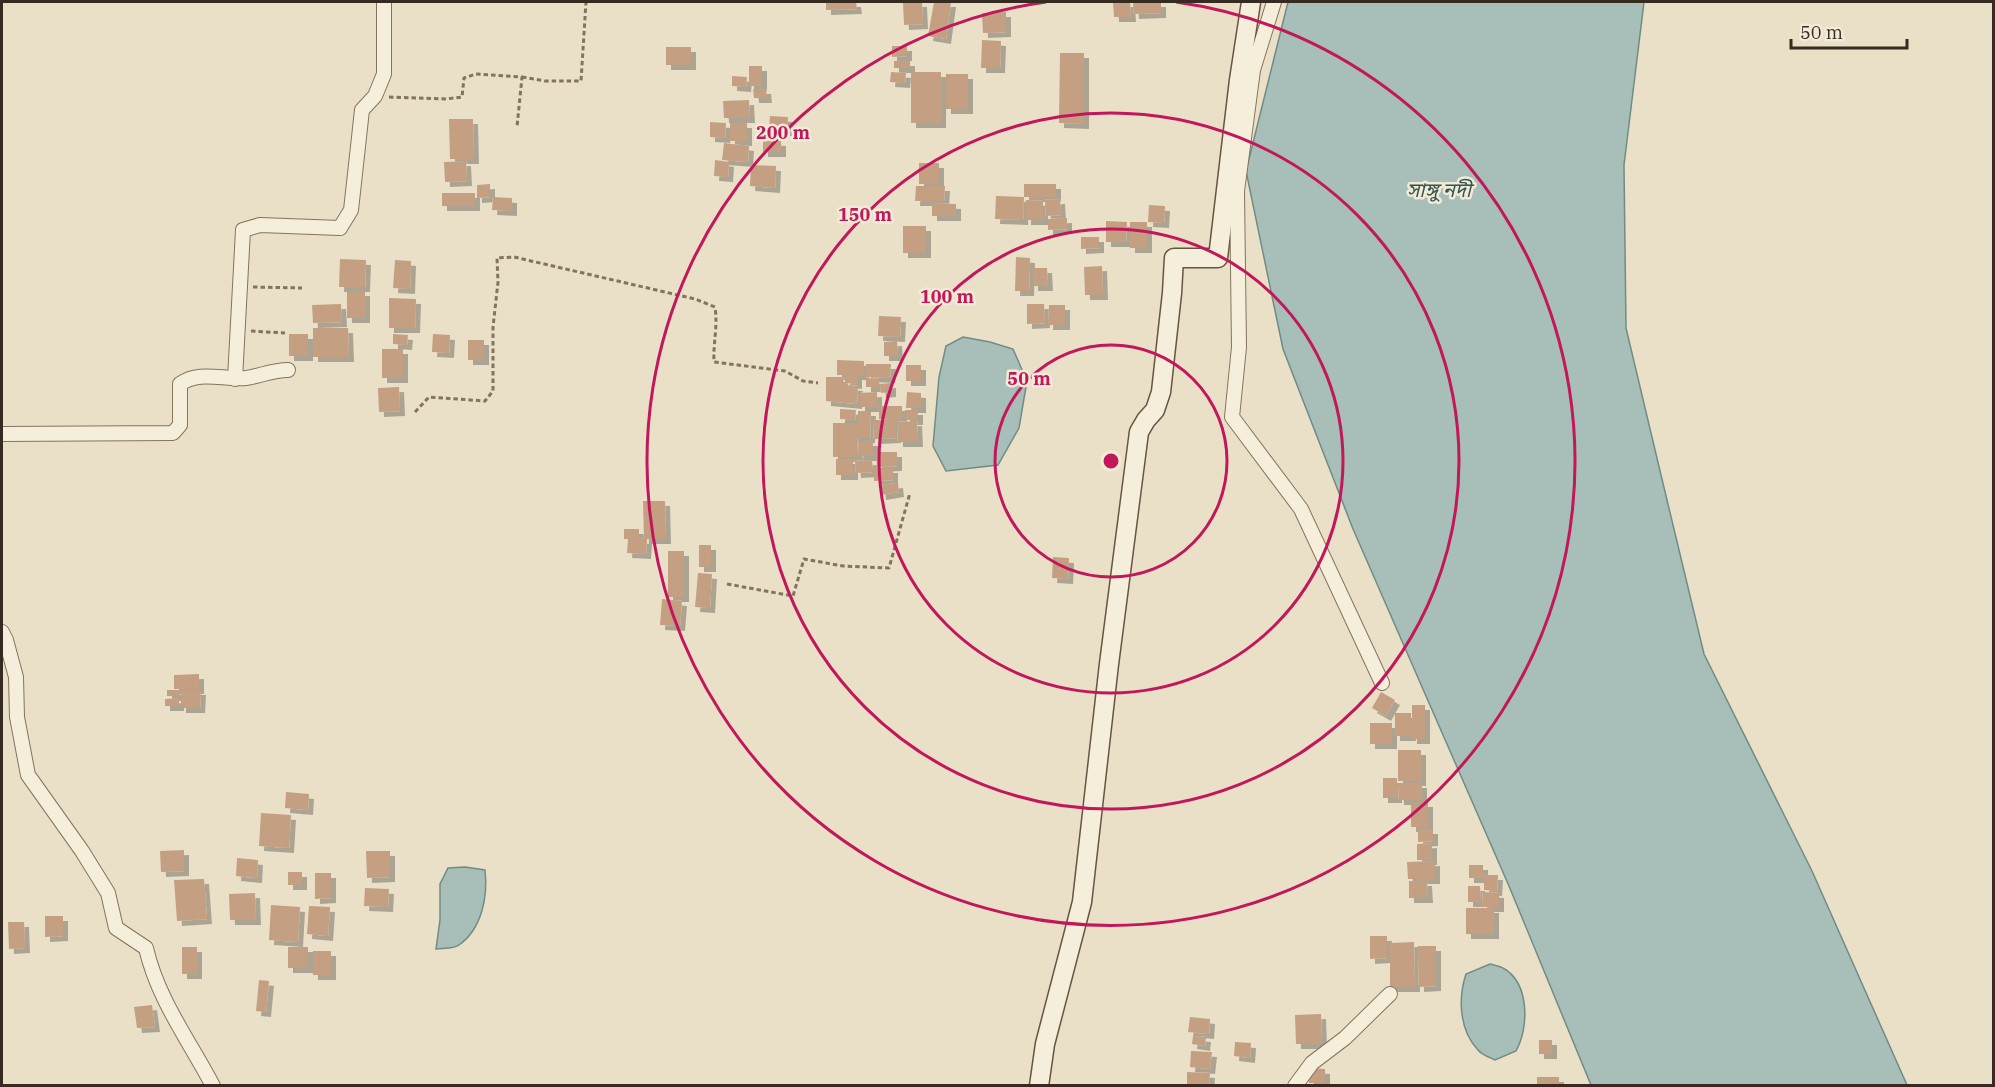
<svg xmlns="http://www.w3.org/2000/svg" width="1995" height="1087" font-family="'IBM Plex Serif','Noto Sans Bengali',serif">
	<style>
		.water { fill: #a8beb8; stroke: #708c85; stroke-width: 1.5 }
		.building { fill: #c49f82; filter: url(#shadow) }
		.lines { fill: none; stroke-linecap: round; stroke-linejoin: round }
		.minor-casing { stroke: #84735f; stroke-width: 16 }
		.secondary-casing { stroke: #665542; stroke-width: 21 }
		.path { stroke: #84735f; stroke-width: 3; stroke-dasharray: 4.5 3; stroke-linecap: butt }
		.minor { stroke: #f5eeda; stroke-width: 14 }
		.secondary { stroke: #f5eeda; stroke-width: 18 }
		.ring { fill: none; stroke: #c2185b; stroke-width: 3 }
		.labels { text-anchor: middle; stroke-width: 5; stroke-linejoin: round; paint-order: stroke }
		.water-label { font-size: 20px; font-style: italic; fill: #325452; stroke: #f2ebd7 }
		.centre { fill: #c2185b; stroke: #f2ebd7; stroke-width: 3 }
		.ring-label { font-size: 18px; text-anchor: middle; font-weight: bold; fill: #c2185b; stroke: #f2ebd7; stroke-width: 5; stroke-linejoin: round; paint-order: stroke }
	</style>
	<defs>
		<filter id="shadow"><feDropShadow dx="5" dy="5" stdDeviation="0" flood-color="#0004"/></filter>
	</defs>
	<rect width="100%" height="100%" fill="#eae0c8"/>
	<g class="water">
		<polygon points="1288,2 1644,2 1624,165 1626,328 1661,475 1704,654 1812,871 1907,1085 1591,1085 1509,886 1353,529 1283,349 1246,171"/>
		<polygon points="963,337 990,342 1013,349 1027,381 1019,428 998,465 946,471 933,446 939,377 946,346"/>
		<path d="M465,867L485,870C488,896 482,929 459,945C454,949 443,948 436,949L440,920V884L448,868Z"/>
		<path d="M1490,964C1494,965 1500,966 1503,968C1530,983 1529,1028 1516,1051L1495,1060C1489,1057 1482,1055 1478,1050C1459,1030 1458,998 1466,974Z"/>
	</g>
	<g class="building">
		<polygon points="826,2 856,2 857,9 826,10"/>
		<polygon points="903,2 922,2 923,24 904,25"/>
		<polygon points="934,2 951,2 946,39 928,36"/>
		<polygon points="1113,2 1130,2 1131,17 1114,17"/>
		<polygon points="1133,2 1161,2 1161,13 1134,14"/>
		<polygon points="1006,12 1006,32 983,33 982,13"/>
		<polygon points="982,40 1001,41 1000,68 981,68"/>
		<polygon points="892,46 907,46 907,56 892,57"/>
		<rect x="666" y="47" width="25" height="18"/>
		<polygon points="1060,53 1084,53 1084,124 1059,123"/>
		<rect x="894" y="61" width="16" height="7"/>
		<rect x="749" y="66" width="13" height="20"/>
		<polygon points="891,72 906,73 905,83 890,82"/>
		<rect x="911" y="72" width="30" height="51"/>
		<rect x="946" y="74" width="22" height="35"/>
		<polygon points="732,76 747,77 746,87 732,86"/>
		<polygon points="753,89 766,89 767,98 754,98"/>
		<polygon points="749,100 750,118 724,118 723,101"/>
		<polygon points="770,116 788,117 787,131 769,129"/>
		<polygon points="449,119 473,119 474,159 450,159"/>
		<polygon points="710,122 726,123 725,138 710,137"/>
		<rect x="730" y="123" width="17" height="18"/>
		<polygon points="763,140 781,141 781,152 763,152"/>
		<polygon points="724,143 749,146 748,162 722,160"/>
		<polygon points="715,160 729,162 728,177 714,176"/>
		<polygon points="466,161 467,181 445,182 444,162"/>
		<rect x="919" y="163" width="20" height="21"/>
		<polygon points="751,165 776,166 775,188 750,186"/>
		<polygon points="490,184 490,197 477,198 477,185"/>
		<polygon points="1024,184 1056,184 1056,197 1024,197 1023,220 995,219 996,196 1024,197"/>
		<polygon points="916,186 945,186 944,201 915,201"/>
		<rect x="442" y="193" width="33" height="13"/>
		<polygon points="493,197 512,198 512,211 492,210"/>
		<polygon points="1060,199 1061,215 1046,216 1045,200"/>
		<polygon points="1026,200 1043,201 1043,220 1026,220"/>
		<polygon points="932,203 956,204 956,216 932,216"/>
		<polygon points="1149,205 1165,206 1164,223 1148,222"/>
		<polygon points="1067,218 1067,229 1048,230 1048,219"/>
		<polygon points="1106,221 1127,222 1126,242 1106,242"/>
		<rect x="1130" y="222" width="17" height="26"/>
		<rect x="903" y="226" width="23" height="27"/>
		<polygon points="1081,237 1099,237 1099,248 1081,249"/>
		<polygon points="1016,257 1030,258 1029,291 1015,291"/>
		<polygon points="340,259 366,260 365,287 339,287"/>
		<polygon points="395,260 411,261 410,289 393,288"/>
		<polygon points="1102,266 1103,295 1085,295 1084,267"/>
		<polygon points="1033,268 1047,268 1048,286 1033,286"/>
		<rect x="347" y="291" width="18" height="27"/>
		<polygon points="389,298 416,299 415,328 389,328"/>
		<polygon points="341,304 342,322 313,323 312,305"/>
		<polygon points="1027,304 1044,304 1045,323 1027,324"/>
		<polygon points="1049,305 1065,305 1065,325 1048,325"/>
		<polygon points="879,316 901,317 900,337 878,336"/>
		<polygon points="313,328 348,328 349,357 313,357"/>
		<rect x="289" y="334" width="19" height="22"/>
		<polygon points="393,334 408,335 407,345 393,344"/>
		<polygon points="433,334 450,335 449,353 432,352"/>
		<rect x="468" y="340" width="16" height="20"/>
		<polygon points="897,341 898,356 884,356 884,342"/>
		<rect x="382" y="349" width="21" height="29"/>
		<polygon points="837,360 864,361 864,375 857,375 857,384 845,383 845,375 837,375"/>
		<polygon points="866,364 891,364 890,378 866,377"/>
		<rect x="906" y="365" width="15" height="16"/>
		<polygon points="826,377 843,377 844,385 858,386 857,404 826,401"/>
		<polygon points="866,378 879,379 879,387 866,387"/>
		<polygon points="891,383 891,392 881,393 880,384"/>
		<polygon points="399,387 400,411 379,412 378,388"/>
		<polygon points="877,392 877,407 860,407 860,393"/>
		<polygon points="907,392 921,393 921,408 906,408"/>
		<polygon points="879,406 902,406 902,420 896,420 896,438 874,439 873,420 891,420 879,419"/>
		<polygon points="840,409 856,410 855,420 840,419"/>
		<rect x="905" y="410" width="13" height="10"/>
		<polygon points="858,411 871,411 870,438 857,438 858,457 833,457 833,423 858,423"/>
		<polygon points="917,421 918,442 898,442 897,422"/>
		<polygon points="859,441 873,441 873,456 858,456"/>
		<polygon points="876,452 897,452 897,466 877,467"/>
		<rect x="836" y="459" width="17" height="16"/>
		<polygon points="872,460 873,472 856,473 855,461"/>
		<polygon points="874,468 893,468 893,480 874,481"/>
		<polygon points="898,483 899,492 881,495 880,485"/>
		<polygon points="643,501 665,501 666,539 647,539 646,554 627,553 628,539 624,539 624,529 639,529 639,538 644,539"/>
		<rect x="699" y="545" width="12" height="22"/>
		<rect x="668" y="551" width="16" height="46"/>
		<polygon points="1053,557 1069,558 1068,579 1052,578"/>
		<polygon points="698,573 712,574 710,608 695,607"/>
		<polygon points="662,599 682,601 680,626 660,625"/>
		<polygon points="199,674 199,689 174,689 174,675"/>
		<rect x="167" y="690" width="13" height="6"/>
		<polygon points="181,690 201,690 200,708 181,708"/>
		<polygon points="1381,692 1395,700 1386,716 1372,708"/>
		<polygon points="179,698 179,706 165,706 165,699"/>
		<rect x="1412" y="705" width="13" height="34"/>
		<rect x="1395" y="713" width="16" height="23"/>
		<rect x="1370" y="723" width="22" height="21"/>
		<rect x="1398" y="750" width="23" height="31"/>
		<rect x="1383" y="778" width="14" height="20"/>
		<polygon points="1398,783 1422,783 1422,800 1399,800"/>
		<polygon points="286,792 309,794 308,810 285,808"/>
		<rect x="1411" y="802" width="17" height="25"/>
		<polygon points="261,813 291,815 289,848 259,846"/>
		<polygon points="1418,829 1433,829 1433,841 1418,842"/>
		<polygon points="1432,843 1432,860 1417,860 1417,844"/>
		<polygon points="184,850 184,871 161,872 160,851"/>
		<polygon points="366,851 390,851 390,877 367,878"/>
		<polygon points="237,858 258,860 257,878 236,876"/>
		<polygon points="1435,861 1435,879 1408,879 1407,862"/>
		<polygon points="1469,865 1483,865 1483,875 1498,875 1497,891 1484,890 1484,878 1469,878"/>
		<rect x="288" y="872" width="14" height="13"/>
		<polygon points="315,873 331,873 331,898 315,899"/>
		<polygon points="204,879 207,919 177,921 174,880"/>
		<polygon points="1409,881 1427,881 1428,898 1409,898"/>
		<polygon points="1468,886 1480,886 1481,902 1468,902"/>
		<polygon points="365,888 389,889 388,907 364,906"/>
		<polygon points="1483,892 1499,893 1499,907 1482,907"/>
		<polygon points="255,893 256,920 230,920 229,894"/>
		<polygon points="271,905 300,907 298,942 269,940"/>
		<polygon points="309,906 330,907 328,936 307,934"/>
		<rect x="1466" y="908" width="28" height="26"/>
		<polygon points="45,916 63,916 63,936 45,937"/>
		<polygon points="8,922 24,922 25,948 9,949"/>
		<polygon points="1370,936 1387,936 1387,958 1370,959"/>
		<polygon points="1414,942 1415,987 1390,987 1390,943"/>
		<polygon points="1418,946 1436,946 1436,986 1419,987"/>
		<rect x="182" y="947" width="15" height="27"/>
		<rect x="288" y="947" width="20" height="21"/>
		<rect x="313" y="951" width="18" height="24"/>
		<polygon points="259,980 269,981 266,1012 256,1011"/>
		<polygon points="152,1005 155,1027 137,1028 134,1007"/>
		<polygon points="1321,1014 1322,1044 1296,1044 1295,1015"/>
		<polygon points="1190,1017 1210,1019 1209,1034 1188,1032"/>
		<polygon points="1193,1036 1206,1037 1205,1046 1192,1044"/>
		<rect x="1539" y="1040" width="13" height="14"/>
		<polygon points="1235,1042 1251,1043 1250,1058 1234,1056"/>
		<polygon points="1191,1051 1212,1052 1210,1069 1190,1067"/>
		<polygon points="1309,1068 1325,1069 1325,1083 1309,1083"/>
		<polygon points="1187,1072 1210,1073 1209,1086 1187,1086"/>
		<rect x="1537" y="1077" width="22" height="9"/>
	</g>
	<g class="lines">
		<g class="minor-casing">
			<g id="minor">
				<polyline points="1274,2 1253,70 1237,191 1239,347 1232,417 1301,509 1382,683"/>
				<polyline points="235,379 243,230 260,225 340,228 351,210 362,110 375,96 384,74 384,2"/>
				<path d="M2,434L173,433L180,425V384C199,370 224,380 246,378C260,376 273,370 288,370"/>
				<path d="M2,632L6,640L16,677L17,717L28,775L82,851L108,893L116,928L146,948C158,1000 189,1040 213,1086"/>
				<polyline points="1295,1086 1312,1063 1345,1038 1390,994"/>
			</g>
		</g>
		<g class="secondary-casing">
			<polyline id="secondary" points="1039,1086 1045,1044 1082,902 1109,664 1139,432 1146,420 1155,410 1161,392 1172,293 1174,258 1218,258 1239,80 1251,2"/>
		</g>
		<g class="path">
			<polyline points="522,77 545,81 581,81 586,2"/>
			<polyline points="389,97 446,99 462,97 464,78 476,74 522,77 517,127"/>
			<polyline points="253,287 302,288"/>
			<polyline points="251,331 285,333"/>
			<path d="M415,412L429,397L485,401L493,391V327L498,282L497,258L514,257L695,299L715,307C718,328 713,342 714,362L785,371L803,381L818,383"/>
			<polyline points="727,584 793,596 804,559 843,566 889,568 910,493"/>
		</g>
		<use href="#minor" class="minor"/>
		<use href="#secondary" class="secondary"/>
	</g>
	<g class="ring">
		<circle cx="1111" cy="461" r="116"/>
		<circle cx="1111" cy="461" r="232"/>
		<circle cx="1111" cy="461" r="348"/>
		<path d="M1176 2A464 464 0 1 1 1046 2"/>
	</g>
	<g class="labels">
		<g class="water-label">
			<text x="1439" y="197">সাঙ্গু নদী</text>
		</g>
	</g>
	<circle cx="1111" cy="461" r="9" class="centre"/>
	<g class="ring-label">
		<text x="783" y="139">200 m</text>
		<text x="865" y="221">150 m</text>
		<text x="947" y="303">100 m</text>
		<text x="1029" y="385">50 m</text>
	</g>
	<rect width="1995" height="1087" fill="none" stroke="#362b21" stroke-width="6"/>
	<path d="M1791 39v9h116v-9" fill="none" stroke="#362b21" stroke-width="3"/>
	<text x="1800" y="39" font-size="18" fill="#362b21" stroke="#f2ebd7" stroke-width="4.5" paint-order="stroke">50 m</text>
</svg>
